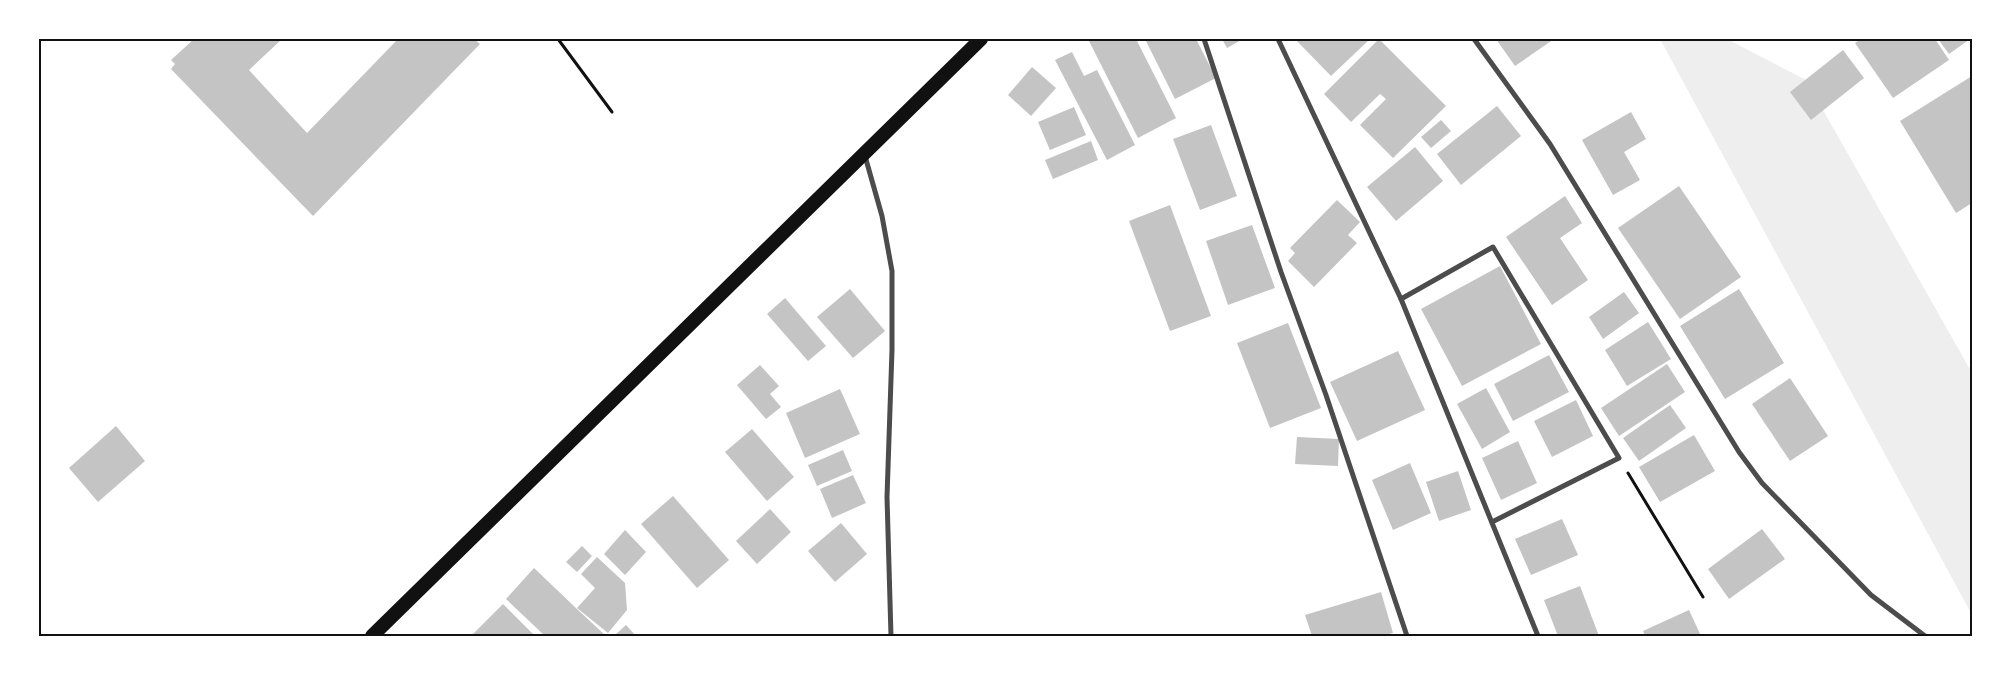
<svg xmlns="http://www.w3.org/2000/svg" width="2011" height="675" font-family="'IBM Plex Sans',sans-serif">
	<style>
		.green { fill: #eee }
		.building { fill: #c4c4c4 }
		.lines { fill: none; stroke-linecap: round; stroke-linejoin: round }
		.path { stroke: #111; stroke-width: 3 }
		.minor { stroke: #4c4c4c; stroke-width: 5 }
		.trunk { stroke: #111; stroke-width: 14 }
		.neatline { fill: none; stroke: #111; stroke-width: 2 }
	</style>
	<rect width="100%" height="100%" fill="#fff"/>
	<polygon class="green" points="1660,39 1727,39 1806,80 1972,373 1972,615"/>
	<g class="building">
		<polygon points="194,39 282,39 249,70 307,133 398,39 474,39 480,44 313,216 171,69 175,64 171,60"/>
		<polygon points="1088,39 1136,39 1176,118 1138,138"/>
		<polygon points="1145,39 1196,39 1216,78 1175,99"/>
		<polygon points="1222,39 1243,39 1227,48"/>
		<polygon points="1295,39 1370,39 1331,76"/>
		<polygon points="1379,39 1446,106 1393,158 1360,125 1386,99 1380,94 1351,122 1324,94"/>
		<polygon points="1496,39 1554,39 1515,66"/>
		<polygon points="1861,39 1935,39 1949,60 1893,98 1855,43"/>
		<polygon points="1938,39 1970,39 1949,54"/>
		<polygon points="1843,50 1864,78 1811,120 1790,92"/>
		<polygon points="1072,52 1084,76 1097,70 1135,145 1107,160 1055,60"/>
		<polygon points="1032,67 1056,88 1031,116 1008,95"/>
		<polygon points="1972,76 1972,203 1956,213 1900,121"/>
		<polygon points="1497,106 1521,136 1461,185 1437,154"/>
		<polygon points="1074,107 1086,135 1050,150 1038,122"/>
		<polygon points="1631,112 1646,139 1624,152 1640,180 1613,195 1582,140"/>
		<polygon points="1441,120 1451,131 1431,148 1421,137"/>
		<polygon points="1211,125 1237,196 1200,210 1173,139"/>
		<polygon points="1091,141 1098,160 1053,179 1045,160"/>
		<polygon points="1415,147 1443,181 1396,221 1367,187"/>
		<polygon points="1679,186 1741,277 1680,319 1618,228"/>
		<polygon points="1565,196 1582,223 1560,238 1588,280 1552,305 1506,237"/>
		<polygon points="1337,200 1360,222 1348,235 1357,243 1314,287 1288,261 1295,253 1290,248"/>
		<polygon points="1170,205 1211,316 1170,331 1129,221"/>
		<polygon points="1252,225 1275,288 1228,305 1206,241"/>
		<polygon points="1500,266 1541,344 1462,386 1421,309"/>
		<polygon points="850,289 885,331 853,358 817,317"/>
		<polygon points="1739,289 1784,363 1725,399 1680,326"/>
		<polygon points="1624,292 1639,313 1603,339 1589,317"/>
		<polygon points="785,298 826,346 808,361 767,314"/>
		<polygon points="1648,322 1671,359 1627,386 1605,350"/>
		<polygon points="1288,323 1321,408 1270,428 1237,343"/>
		<polygon points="1398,351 1425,410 1357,441 1330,382"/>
		<polygon points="1549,355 1569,392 1513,421 1494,384"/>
		<polygon points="1667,364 1685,392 1619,436 1601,408"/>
		<polygon points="760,365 779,386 770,394 781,407 766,419 737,385"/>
		<polygon points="1790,378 1828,436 1790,461 1752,404"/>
		<polygon points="1486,388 1510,432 1482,449 1457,404"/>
		<polygon points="840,389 860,434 805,458 786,413"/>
		<polygon points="1576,400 1593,436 1552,457 1534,421"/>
		<polygon points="1670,405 1686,428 1639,461 1623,438"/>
		<polygon points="116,426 145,461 98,502 69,468"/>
		<polygon points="752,429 794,477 767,501 725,452"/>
		<polygon points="1694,435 1715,471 1660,502 1639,467"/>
		<polygon points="1297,437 1339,439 1338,466 1295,464"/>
		<polygon points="1518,441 1537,483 1501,500 1482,458"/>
		<polygon points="843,450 852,471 817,486 808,465"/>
		<polygon points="1410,463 1431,513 1393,530 1372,480"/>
		<polygon points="1458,471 1471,510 1439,521 1426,482"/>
		<polygon points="853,475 866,503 832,518 820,489"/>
		<polygon points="673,496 729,560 697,588 641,524"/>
		<polygon points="770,509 791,532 757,564 736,541"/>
		<polygon points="1562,519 1578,555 1531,575 1515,539"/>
		<polygon points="841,523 867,554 835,582 808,551"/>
		<polygon points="1762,529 1785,559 1729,599 1708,569"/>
		<polygon points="625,530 646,552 625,575 604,554"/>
		<polygon points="582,546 592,556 577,572 566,562"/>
		<polygon points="597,557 625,583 627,610 608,633 577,608 595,588 581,574"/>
		<polygon points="534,568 577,609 606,636 545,636 506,599"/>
		<polygon points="1580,586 1599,636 1558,636 1544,600"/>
		<polygon points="1381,592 1393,633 1382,636 1312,636 1305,615"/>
		<polygon points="503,604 535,636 471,636"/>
		<polygon points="1689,610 1701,636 1645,636 1643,631"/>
		<polygon points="626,625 636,636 614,636"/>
	</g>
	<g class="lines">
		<g class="path">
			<polyline points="558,39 612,112"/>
			<polyline points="1628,473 1703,597"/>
		</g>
		<g class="minor">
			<polyline points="1204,39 1281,272 1326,395 1407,636"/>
			<polyline points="1278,39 1401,299 1538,636"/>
			<polyline points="1474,39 1550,144 1739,452 1762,483 1871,595 1925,636"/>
			<polyline points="865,156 882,216 892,271 892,350 887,497 891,636"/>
			<polyline points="1401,299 1493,247 1619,458 1492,522"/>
		</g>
		<polyline class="trunk" points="372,636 981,39"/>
	</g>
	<rect width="2011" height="675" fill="none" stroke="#ffffff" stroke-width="80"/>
	<rect x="40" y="40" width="1931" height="595" class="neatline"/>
</svg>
